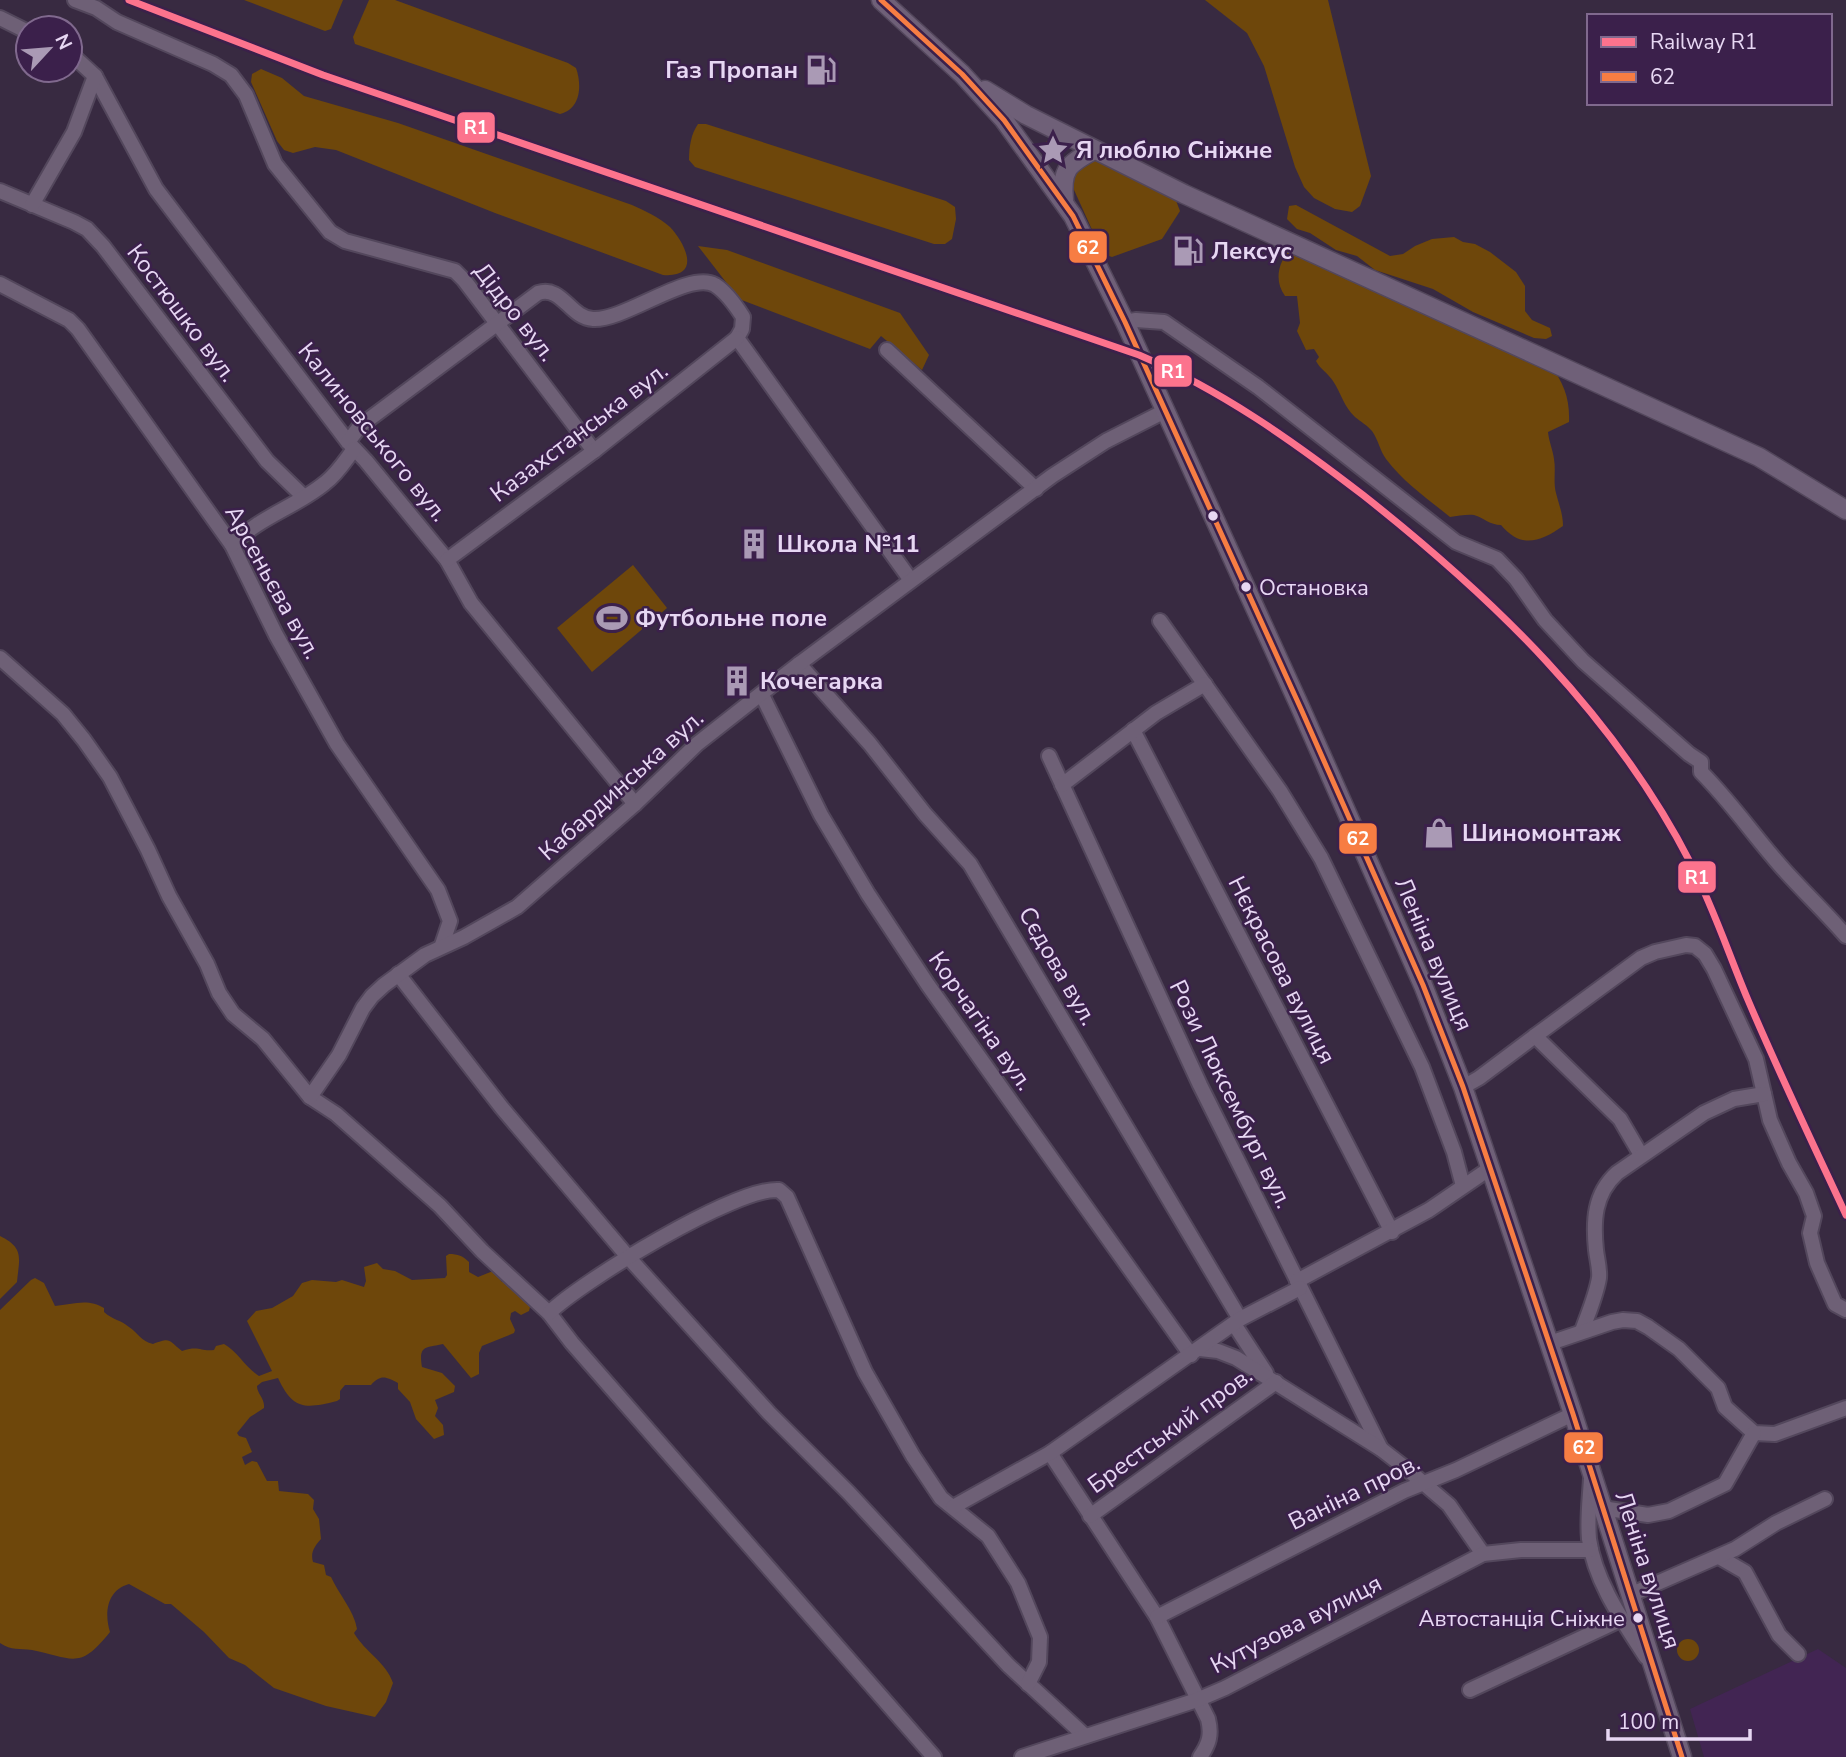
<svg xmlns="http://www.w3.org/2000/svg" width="1846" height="1757" font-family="'Nunito Sans',sans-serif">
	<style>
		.built { fill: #422553 }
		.green { fill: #6e470b }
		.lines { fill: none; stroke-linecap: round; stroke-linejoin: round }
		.minor-casing { stroke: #53475c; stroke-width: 18 }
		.major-casing { stroke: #53475c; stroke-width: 21 }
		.minor { stroke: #6e6076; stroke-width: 14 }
		.major { stroke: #6f6078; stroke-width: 18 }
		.bus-1-casing { stroke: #3b204b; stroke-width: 10 }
		.bus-1 { stroke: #f77d43; stroke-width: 5 }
		.rail-1-casing { stroke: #3b204b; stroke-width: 12 }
		.rail-1 { stroke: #fc738d; stroke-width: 7 }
		.bus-dot { fill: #e7d7f3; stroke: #3b204b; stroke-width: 2.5 }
		.labels { text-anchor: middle; stroke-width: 5; stroke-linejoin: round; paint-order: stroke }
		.bus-label { font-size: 22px; fill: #e7d7f3; stroke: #3b204b; text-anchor: start }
		.poi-label { font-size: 24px; font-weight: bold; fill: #e7d7f3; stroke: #3b204b; text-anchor: start }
		.street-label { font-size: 24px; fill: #e7d7f3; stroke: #3b204b }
		.line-badge { stroke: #3b204b; stroke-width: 2.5 }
		.badge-label { font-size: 19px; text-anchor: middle; font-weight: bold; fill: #fff }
	</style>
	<rect width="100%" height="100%" fill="#382a41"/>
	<polygon class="built" points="1818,1649 1846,1668 1846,1757 1704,1757 1690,1709"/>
	<g class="green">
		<polygon points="244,0 343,0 331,29 325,31"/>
		<path d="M369,0H395L568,63L576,68C582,85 581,109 560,114L355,44L353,37Z"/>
		<polygon points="1205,0 1328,0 1371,176 1360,206 1352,212 1335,209 1314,198 1304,187 1295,167 1264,66 1247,33"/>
		<path d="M261,69L282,78L304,96L398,123L632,205C645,211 659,217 670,227C686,244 702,278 663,275L495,213L336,150L315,147L293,153L284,150L277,141L251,82L252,74Z"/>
		<path d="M698,124H706L946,201L955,207L956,219L952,239L945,244H934L695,167L689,160C689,147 691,134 698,124Z"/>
		<circle cx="1053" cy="149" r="10"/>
		<polygon points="1089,157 1175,198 1180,211 1162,239 1112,257 1103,254 1070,181"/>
		<polygon points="1296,205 1390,256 1403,254 1415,246 1432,239 1454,237 1463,242 1475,244 1490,252 1516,272 1525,286 1525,311 1532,320 1550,328 1552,336 1546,339 1534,338 1473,312 1433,289 1375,270 1357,256 1336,250 1310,233 1297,229 1287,219 1289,206"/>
		<polygon points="698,246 727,250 900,313 929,355 922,370 881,336 870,349 739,299"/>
		<path d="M1293,247L1550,365C1564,383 1570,399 1569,422L1548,432C1549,442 1553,450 1554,459C1556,470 1553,482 1556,493C1559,505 1563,514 1563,526C1540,542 1521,549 1501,525C1490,525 1484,518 1474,515C1467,514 1458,516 1450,517C1428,499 1404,483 1386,459C1380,451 1378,439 1372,431C1367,425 1361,422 1355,417C1344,407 1341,393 1333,381C1328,373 1320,369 1316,361L1319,357L1314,349L1306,350L1297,331L1300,323L1297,296H1285C1273,280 1279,259 1293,247Z"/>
		<polygon points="633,565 667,608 592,672 557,628"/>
		<path d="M0,1236C25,1248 19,1259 17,1282L0,1299Z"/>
		<path d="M449,1254C458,1254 463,1256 469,1262V1272L478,1277L493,1271L502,1282H511L530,1307L529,1311L521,1315L515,1311L511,1313L510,1319L515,1330L514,1333L482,1346L479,1353V1374L471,1378L443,1344C427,1348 418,1344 422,1367L442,1373L455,1386L454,1392L435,1400L438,1408L435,1416L443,1425L444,1435L434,1439L416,1419L410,1402L398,1389V1383C386,1377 381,1374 371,1385H345L340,1391V1399L337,1401C305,1409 293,1410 278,1378L262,1382L257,1386C257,1394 265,1398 264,1408L250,1417L237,1433L239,1436L246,1438L252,1452L242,1457L245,1465L252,1461L257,1462L267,1481H278L279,1491L308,1494L314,1500L313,1509L319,1519L321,1539C315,1546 310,1552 313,1562L324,1565L326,1575L331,1577C339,1595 354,1610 357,1629L354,1633C365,1652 386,1662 393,1683L386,1702L375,1717L326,1706L274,1688L245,1665L229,1658L204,1632L171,1604H165L129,1584C107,1590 104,1613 110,1632C79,1671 73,1658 32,1650C19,1648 12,1651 0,1643V1310L31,1280L35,1278L44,1283L55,1306C72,1304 89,1298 104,1308V1312C113,1320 121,1320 129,1327C138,1333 141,1341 153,1344C171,1337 168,1340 182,1351C200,1345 200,1352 214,1350L216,1346L224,1344C238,1352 245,1367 259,1376L272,1371L247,1321L256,1311L272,1308L293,1296L302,1283L312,1280L336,1282L342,1280L364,1287L366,1281L364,1267L377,1263L383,1269L395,1271L412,1280L445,1278L447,1275L446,1256Z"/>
		<circle cx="1688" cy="1650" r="11"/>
	</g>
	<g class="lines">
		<g class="minor-casing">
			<g id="minor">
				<polyline points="75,0 96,8 117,22 213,64 231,75 246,95 275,164 330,232 345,241 455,271 464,280 594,451"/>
				<polyline points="0,18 28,32"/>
				<polyline points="70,53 95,76 156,189 348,442 366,461 447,560 471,603 635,804"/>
				<polyline points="0,191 74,222 87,229 103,246 267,461 303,496"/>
				<polyline points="32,205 74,132 95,76"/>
				<polyline points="0,284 69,320 78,329 232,545 276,635 337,744 438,890 450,921 442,945"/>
				<path d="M1125,322L1136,320L1164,322L1258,387L1456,542L1497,559L1516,579L1545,620L1583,661L1689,754L1701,762V772C1732,803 1757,840 1786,872C1806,894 1827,914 1846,936"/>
				<polyline points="887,350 1036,489"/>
				<path d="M348,442L360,426L538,293C562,285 570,318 593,319C625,321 689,270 715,285C726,292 736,306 743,317L742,329L737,338L910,579"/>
				<path d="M232,545C259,517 296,507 325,483C337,474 345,461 354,449"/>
				<polyline points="447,560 594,451 737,338"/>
				<polyline points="1160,621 1280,791 1321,858 1422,1067 1454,1152 1463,1186"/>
				<polyline points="0,658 63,714 84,740 110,777 148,850 169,896 207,964 219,993 233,1014 263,1039 310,1097 336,1114 440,1206 482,1251 549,1313 572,1343 934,1757"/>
				<polyline points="799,664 870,744 925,814 970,864 1240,1319"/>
				<polyline points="762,695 821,815 868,894 928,985 1191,1355"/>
				<polyline points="1133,730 1392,1232"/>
				<polyline points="1049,756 1200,1085 1381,1449"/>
				<polyline points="1062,785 1156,713 1205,684"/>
				<polyline points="398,974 502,1108 629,1258 769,1413 849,1493 1008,1665 1084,1735"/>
				<polyline points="1463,1087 1479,1078 1535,1036"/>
				<polyline points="310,1097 339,1055 363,1008 372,996 384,985 425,955 464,937 517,907 635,804 697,744 799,664 1052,476 1106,441 1165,411"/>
				<polyline points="1641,1155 1620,1119 1535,1036 1641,958 1655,952 1686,945 1695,946 1705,954 1714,969 1756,1059 1770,1120 1789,1163 1806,1193 1814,1216 1810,1233 1817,1263 1835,1304 1846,1310"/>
				<polyline points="1297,1281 1429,1210 1489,1169"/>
				<path d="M549,1313C582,1281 736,1187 779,1190L787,1197L865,1372L913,1456L941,1498L988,1536L1018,1583L1040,1637L1039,1662L1028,1684"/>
				<polyline points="1234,1324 1266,1373"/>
				<path d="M1582,1331C1588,1314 1596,1296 1599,1278C1600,1269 1597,1259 1596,1250C1593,1221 1594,1194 1617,1173L1704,1113L1734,1099L1764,1094"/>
				<polyline points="1550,1343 1612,1322 1623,1320 1637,1321 1648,1327 1679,1349 1718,1388 1725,1407 1754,1433 1775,1434 1846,1408"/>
				<polyline points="1200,1349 1218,1351 1236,1358 1381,1449 1408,1470 1449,1505 1483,1554"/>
				<path d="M1050,1453L1157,1617L1208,1719C1212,1735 1209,1744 1200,1757"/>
				<path d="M1591,1478C1590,1498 1587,1519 1589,1539C1595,1582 1623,1621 1646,1657"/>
				<polyline points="953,1507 1050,1453 1240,1319 1300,1288"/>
				<polyline points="1602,1508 1648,1515 1669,1511 1725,1484 1754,1433"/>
				<polyline points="1090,1516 1276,1382"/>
				<polyline points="1719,1557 1745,1572 1779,1635 1798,1654"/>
				<polyline points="1630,1595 1735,1549 1776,1523 1825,1499"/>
				<polyline points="1157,1617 1404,1491 1456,1470 1573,1414"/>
				<polyline points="1470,1690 1622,1619"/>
				<polyline points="1022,1757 1197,1700 1225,1688 1483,1554 1521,1550 1591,1550"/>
			</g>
		</g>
		<g class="major-casing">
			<g id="major">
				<polyline points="881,0 962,74 1004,120 1073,216 1125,322 1301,709 1423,985 1463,1087 1573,1414 1682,1757"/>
				<polyline points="985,90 1026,115 1184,194 1759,457 1846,510"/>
				<path d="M1064,200C1061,169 1068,164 1094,150"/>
			</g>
		</g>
		<use href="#minor" class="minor"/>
		<use href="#major" class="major"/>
		<g class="bus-1-casing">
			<polyline id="bus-1" points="881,0 962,74 1004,120 1073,216 1125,322 1301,709 1423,985 1463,1087 1573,1414 1682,1757"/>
		</g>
		<use href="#bus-1" class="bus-1"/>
		<g class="rail-1-casing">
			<path id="rail-1" d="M129,0L323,75L1139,355C1221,390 1293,441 1363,495C1492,597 1614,714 1690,862C1713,906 1729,955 1748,1000C1779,1073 1813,1144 1846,1215"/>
		</g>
		<use href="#rail-1" class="rail-1"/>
	</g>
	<defs>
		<g id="fuel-bare" transform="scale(2.415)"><path d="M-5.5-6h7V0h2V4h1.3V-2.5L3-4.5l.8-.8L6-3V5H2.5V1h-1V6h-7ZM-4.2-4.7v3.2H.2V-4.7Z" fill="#aa9ab5" stroke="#3b204b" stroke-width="2.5" paint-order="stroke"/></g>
		<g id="sight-bare" transform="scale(2.415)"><path d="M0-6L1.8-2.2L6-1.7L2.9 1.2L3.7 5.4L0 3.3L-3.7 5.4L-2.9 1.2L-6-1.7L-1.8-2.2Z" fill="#aa9ab5" stroke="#3b204b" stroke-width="2.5" paint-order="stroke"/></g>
		<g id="building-bare" transform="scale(2.415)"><path d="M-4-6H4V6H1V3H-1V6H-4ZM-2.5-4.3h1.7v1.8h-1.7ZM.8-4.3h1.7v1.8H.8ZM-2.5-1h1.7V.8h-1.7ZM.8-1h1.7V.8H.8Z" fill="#aa9ab5" stroke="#3b204b" stroke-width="2.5" paint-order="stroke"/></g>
		<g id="stadium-bare" transform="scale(2.415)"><path d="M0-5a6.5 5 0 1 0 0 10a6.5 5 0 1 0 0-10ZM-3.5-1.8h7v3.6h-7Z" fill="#aa9ab5" stroke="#3b204b" stroke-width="2.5" paint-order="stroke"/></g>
		<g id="shop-bare" transform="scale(2.415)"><path d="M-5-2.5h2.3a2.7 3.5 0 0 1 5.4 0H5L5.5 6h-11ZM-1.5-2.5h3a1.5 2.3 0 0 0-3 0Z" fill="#aa9ab5" stroke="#3b204b" stroke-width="2.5" paint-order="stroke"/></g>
	</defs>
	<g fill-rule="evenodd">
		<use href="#fuel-bare" x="821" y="70"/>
		<use href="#sight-bare" x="1053" y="150"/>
		<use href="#fuel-bare" x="1188" y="251"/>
		<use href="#building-bare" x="754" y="544"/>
		<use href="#stadium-bare" x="612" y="618"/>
		<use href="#building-bare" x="737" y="681"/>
		<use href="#shop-bare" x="1439" y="833"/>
	</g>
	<g class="bus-dot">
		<circle cx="1213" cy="516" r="6"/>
		<circle cx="1246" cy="587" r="6"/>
		<circle cx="1638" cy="1618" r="6"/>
	</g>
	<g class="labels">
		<g class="bus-label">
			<text x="1259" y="595">Остановка</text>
			<text x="1625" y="1626" text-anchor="end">Автостанція Сніжне</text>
		</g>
		<g class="poi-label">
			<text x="798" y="78" text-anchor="end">Газ Пропан</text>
			<text x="1076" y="158">Я люблю Сніжне</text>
			<text x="1211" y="259">Лексус</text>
			<text x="777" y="552">Школа №11</text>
			<text x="635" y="626">Футбольне поле</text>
			<text x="760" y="689">Кочегарка</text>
			<text x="1462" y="841">Шиномонтаж</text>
		</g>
		<g class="street-label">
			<text transform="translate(515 312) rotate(52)" y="8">Дідро вул.</text>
			<text transform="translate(182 313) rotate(53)" y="8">Костюшко вул.</text>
			<text transform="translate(373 432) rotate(51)" y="8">Калиновського вул.</text>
			<text transform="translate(579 432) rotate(-37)" y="8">Казахстанська вул.</text>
			<text transform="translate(273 582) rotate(61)" y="8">Арсеньєва вул.</text>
			<text transform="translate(621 785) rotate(-42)" y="8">Кабардинська вул.</text>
			<text transform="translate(1434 954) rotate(67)" y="8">Леніна вулиця</text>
			<text transform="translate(1058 966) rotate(60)" y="8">Сєдова вул.</text>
			<text transform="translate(1282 970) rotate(63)" y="8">Нєкрасова вулиця</text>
			<text transform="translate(981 1021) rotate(55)" y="8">Корчагіна вул.</text>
			<text transform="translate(1231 1094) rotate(64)" y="8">Рози Люксембург вул.</text>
			<text transform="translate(1170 1430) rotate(-36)" y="8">Брестський пров.</text>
			<text transform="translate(1354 1492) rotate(-26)" y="8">Ваніна пров.</text>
			<text transform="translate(1648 1570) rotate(72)" y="8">Леніна вулиця</text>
			<text transform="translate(1296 1624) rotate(-27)" y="8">Кутузова вулиця</text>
		</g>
	</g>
	<g class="line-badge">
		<rect x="456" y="111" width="40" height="33" rx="7" fill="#fc738d"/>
		<rect x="1068" y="230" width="40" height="34" rx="7" fill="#f77d43"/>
		<rect x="1153" y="354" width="40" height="34" rx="7" fill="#fc738d"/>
		<rect x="1338" y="822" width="40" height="33" rx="7" fill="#f77d43"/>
		<rect x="1677" y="860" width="40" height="34" rx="7" fill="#fc738d"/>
		<rect x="1563" y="1431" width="41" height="33" rx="7" fill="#f77d43"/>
	</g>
	<g class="badge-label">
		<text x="476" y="134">R1</text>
		<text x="1088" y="254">62</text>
		<text x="1173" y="378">R1</text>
		<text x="1358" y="845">62</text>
		<text x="1697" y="884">R1</text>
		<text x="1584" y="1454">62</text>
	</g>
	<rect x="1587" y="14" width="245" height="91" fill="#3b204b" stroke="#80698e" stroke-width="2"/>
	<rect x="1601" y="37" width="35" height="10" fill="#fc738d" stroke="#80698e" stroke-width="2"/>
	<text x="1650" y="49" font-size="21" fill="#e7d7f3">Railway R1</text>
	<rect x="1601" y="72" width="35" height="10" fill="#f77d43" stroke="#80698e" stroke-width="2"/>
	<text x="1650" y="84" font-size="21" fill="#e7d7f3">62</text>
	<g transform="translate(49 49) rotate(64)"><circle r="33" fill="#3b204b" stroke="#80698e" stroke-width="2"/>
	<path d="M0-5L12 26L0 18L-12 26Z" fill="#aa9ab5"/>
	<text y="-10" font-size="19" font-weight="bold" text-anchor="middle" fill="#e7d7f3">N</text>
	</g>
	<path d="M1608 1729v10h142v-10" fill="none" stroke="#e7d7f3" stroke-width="3.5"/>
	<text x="1618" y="1729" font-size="21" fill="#e7d7f3" stroke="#3b204b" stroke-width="5" paint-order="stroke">100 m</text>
</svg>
